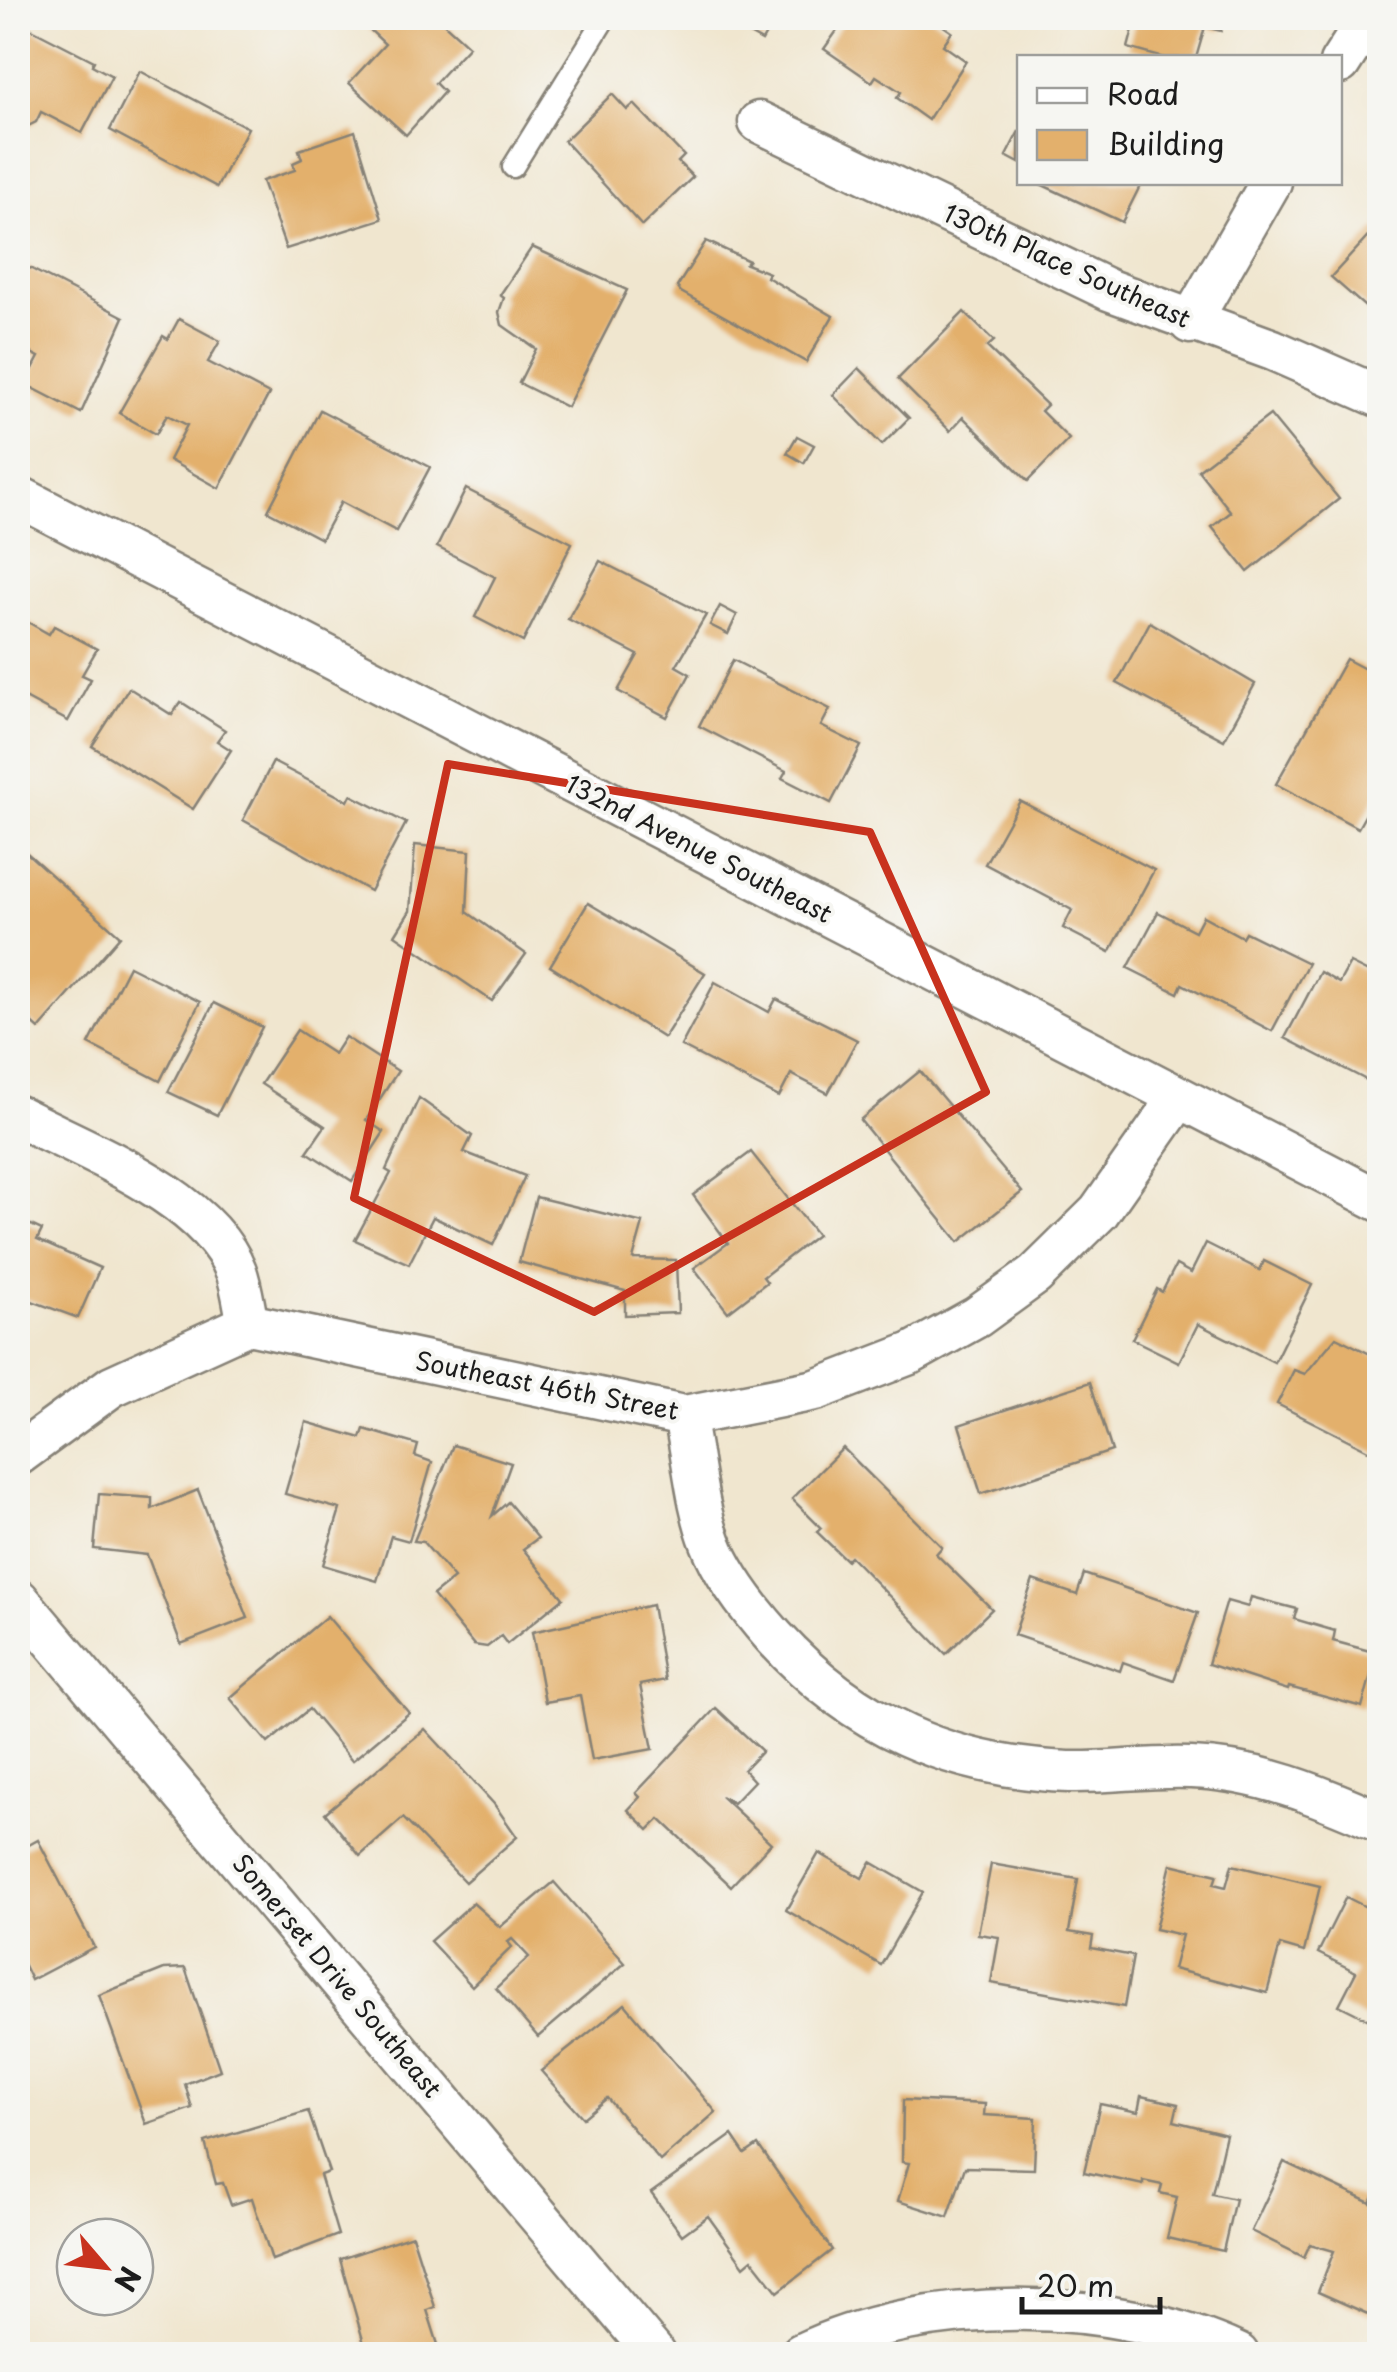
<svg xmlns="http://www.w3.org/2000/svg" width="1397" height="2372" font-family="'Playpen Sans',sans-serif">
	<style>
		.building { fill: #e3b06c }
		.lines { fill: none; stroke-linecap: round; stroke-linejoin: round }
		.service-casing { stroke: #868176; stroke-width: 25 }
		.minor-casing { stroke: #868176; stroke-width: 45 }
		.service { stroke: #fff; stroke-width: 20 }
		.minor { stroke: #fff; stroke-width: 40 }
		.marked { fill: none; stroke: #c8321e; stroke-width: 8; stroke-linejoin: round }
		.labels { text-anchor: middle; stroke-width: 8; stroke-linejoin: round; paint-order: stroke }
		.street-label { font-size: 25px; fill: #1c1c1c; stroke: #f6f6f2 }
	</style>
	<rect width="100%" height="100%" fill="#f6f6f2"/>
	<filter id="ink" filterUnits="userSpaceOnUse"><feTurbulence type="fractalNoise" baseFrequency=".01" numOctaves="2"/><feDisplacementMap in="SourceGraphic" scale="20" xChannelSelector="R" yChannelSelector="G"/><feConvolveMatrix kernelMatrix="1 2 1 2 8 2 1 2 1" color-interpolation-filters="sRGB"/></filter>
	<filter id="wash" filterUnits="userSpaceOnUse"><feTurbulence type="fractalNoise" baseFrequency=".0048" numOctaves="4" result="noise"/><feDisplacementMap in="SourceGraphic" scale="40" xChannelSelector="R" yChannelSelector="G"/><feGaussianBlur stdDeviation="2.25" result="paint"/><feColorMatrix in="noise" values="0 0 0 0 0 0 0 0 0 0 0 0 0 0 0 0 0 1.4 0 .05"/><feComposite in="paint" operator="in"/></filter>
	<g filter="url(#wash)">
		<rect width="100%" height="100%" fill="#f0e6cf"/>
		<g id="blocks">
			<g class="building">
				<polygon points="378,18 438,18 469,46 435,83 444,92 406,135 349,83 385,44 368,28"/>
				<polygon points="721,18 775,18 762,41"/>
				<polygon points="846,18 932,18 952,32 943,45 966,61 928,120 897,98 901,92 876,76 872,82 824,49"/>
				<polygon points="1136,18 1225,18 1221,31 1205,27 1196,58 1164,58 1128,48"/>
				<polygon points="24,25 94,61 92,65 112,76 82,133 41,112 36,122 18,131 18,37"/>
				<polygon points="140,71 248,128 217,187 110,130"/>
				<polygon points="612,94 627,110 634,104 684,156 678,162 693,177 642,226 564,141"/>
				<polygon points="355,131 382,219 286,249 262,181 295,170 293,163 302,159 299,150"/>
				<polygon points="1019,131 1019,163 1006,156"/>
				<polygon points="1036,182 1142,182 1122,222"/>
				<polygon points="1376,228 1380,231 1380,320 1331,277"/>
				<polygon points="706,241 749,261 746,264 769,273 767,277 833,316 806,362 681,292 677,287"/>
				<polygon points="532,247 627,290 567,407 519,383 536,349 502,325 499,312 504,298 500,295"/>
				<polygon points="18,262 124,317 81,413 25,384 39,357 18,346"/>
				<polygon points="964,312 994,341 987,347 1047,405 1041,411 1069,439 1028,481 963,417 950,431 898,379"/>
				<polygon points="179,319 220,341 208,362 269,394 219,488 169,460 187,425 167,415 156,434 119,413 163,336 168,339"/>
				<polygon points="859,368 909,418 882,445 833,395"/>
				<polygon points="320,410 430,467 396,531 341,502 321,539 268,511"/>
				<polygon points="1270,415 1339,499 1248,572 1212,527 1231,512 1198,470"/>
				<polygon points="797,436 814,445 804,463 787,453"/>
				<polygon points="466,489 572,543 523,642 475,617 495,577 437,547"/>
				<polygon points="600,561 706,615 676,666 690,674 667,717 618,691 638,655 568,619"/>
				<polygon points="720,606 737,615 728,634 710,625"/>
				<polygon points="24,620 49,634 54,626 97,649 82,675 91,679 68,721 18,694 18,630"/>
				<polygon points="1150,622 1255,684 1224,740 1117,683"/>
				<polygon points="1346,659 1380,677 1380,789 1358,828 1276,784"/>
				<polygon points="733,660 830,709 821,726 861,746 831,803 782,778 786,771 699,726"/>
				<polygon points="129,688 172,715 181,702 225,730 217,741 231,750 193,809 92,746"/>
				<polygon points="273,762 348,801 351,795 406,823 370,891 243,820"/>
				<polygon points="1020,801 1154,870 1110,952 1063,928 1072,910 985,864"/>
				<polygon points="18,845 120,936 39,1029 18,1010 18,968 22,963 18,960"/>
				<polygon points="415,845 470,851 467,912 526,954 492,1001 395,935 410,911"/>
				<polygon points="588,903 705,973 664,1038 550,966"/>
				<polygon points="1158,912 1195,931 1203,916 1242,937 1245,932 1308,963 1272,1031 1182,984 1178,993 1128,968"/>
				<polygon points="1350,963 1380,978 1380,1087 1285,1038 1320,972 1339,983"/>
				<polygon points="129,966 200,1002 160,1081 89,1044"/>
				<polygon points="715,982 769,1012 776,999 857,1040 828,1093 791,1074 779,1097 681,1046"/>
				<polygon points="214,1003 262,1027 217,1115 168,1092"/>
				<polygon points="297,1030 334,1054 345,1037 398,1071 366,1120 384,1132 352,1181 307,1152 325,1126 261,1084"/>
				<polygon points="920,1071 1022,1192 959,1242 860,1120"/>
				<polygon points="419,1098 472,1136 464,1152 525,1176 493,1245 433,1217 409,1264 355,1240 391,1173 386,1170"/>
				<polygon points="751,1152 817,1235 763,1277 767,1282 728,1312 694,1268 728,1243 693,1195"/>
				<polygon points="536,1197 643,1223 633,1259 676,1260 678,1313 625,1315 625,1291 519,1262"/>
				<polygon points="18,1219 42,1230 37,1240 100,1268 78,1318 24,1298 18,1313"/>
				<polygon points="1206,1243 1260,1270 1264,1261 1312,1285 1274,1362 1198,1324 1179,1362 1132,1339 1157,1289 1162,1292 1176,1265 1191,1273"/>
				<polygon points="1336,1337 1380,1359 1380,1456 1277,1404 1294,1370 1305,1374"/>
				<polygon points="1090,1382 1112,1451 981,1494 959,1425"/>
				<polygon points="306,1422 361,1438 364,1429 418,1445 415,1456 432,1462 409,1541 391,1536 377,1581 323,1565 340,1509 285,1494"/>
				<polygon points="453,1445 511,1463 492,1516 508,1502 538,1538 523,1549 563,1598 507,1644 501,1636 487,1647 474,1645 433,1595 454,1578 423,1542 414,1541"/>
				<polygon points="843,1448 942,1547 936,1554 992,1609 946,1654 850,1556 846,1560 817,1532 821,1528 792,1499"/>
				<polygon points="198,1490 248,1618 181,1644 147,1555 94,1549 99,1494 152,1498 152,1509"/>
				<polygon points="1084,1574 1198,1613 1174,1680 1123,1662 1120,1671 1014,1635 1033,1580 1077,1595"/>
				<polygon points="1251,1597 1297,1609 1294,1619 1335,1631 1333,1641 1377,1653 1362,1707 1289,1687 1288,1690 1208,1664 1227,1601 1248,1607"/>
				<polygon points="652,1605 665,1680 640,1685 653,1749 592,1760 580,1696 545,1702 532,1632"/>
				<polygon points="327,1616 409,1713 352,1761 309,1709 268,1743 230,1698"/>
				<polygon points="716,1708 762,1751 744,1770 754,1781 733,1803 721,1796 771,1843 731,1886 660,1819 649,1830 628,1810 640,1797 636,1793"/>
				<polygon points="425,1729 494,1804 517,1837 465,1882 403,1818 360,1856 325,1813"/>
				<polygon points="38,1840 94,1947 31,1980 18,1953 18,1851"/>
				<polygon points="819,1853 862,1878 871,1862 923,1892 881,1965 786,1910"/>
				<polygon points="991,1864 1078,1879 1069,1932 1093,1936 1091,1948 1133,1956 1124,2007 991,1983 999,1937 978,1934"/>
				<polygon points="1171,1864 1217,1875 1214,1884 1226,1887 1232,1865 1320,1886 1304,1952 1280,1945 1267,1993 1173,1969 1182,1935 1155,1929"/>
				<polygon points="554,1882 625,1963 538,2037 496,1988 529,1957 512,1939 508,1942 512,1947 472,1986 430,1941 473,1903 500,1927"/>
				<polygon points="1346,1897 1380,1914 1380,2035 1375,2033 1379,2025 1339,2005 1356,1972 1318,1953"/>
				<polygon points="185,1968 220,2070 185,2084 192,2108 146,2124 99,1995 164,1969"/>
				<polygon points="625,2004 716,2112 660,2161 607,2098 583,2118 541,2071"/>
				<polygon points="1141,2096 1178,2104 1174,2121 1226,2134 1212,2194 1235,2199 1223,2251 1167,2238 1177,2197 1160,2193 1162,2185 1143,2181 1143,2185 1084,2172 1100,2104 1138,2112"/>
				<polygon points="903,2100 985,2104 984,2115 1036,2118 1034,2169 965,2167 948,2217 898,2201 909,2163 902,2162"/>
				<polygon points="308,2111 329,2172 320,2175 338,2235 272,2260 252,2198 231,2205 223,2183 216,2184 205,2142"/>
				<polygon points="732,2135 745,2154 758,2145 832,2250 778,2292 752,2259 744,2266 708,2216 682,2235 651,2193"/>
				<polygon points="1284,2162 1371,2203 1380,2184 1380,2293 1370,2315 1318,2292 1334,2251 1310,2244 1304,2257 1251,2231"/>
				<polygon points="412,2235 435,2307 427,2310 441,2354 367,2354 340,2259"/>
			</g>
		</g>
	</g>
	<g filter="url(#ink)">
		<use href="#blocks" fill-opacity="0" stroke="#868176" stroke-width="2.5"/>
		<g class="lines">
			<g class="service-casing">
				<polyline id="service" points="513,167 605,18"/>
			</g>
			<g class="minor-casing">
				<g id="minor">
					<polyline points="1340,63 1369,18"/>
					<polyline points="759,122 1109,290 1273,350 1380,397"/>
					<polyline points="1190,323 1271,182"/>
					<polyline points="18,496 1380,1201"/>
					<path d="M18,1116C85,1151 207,1196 236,1271C242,1287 244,1307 248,1324"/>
					<path d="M684,1416C693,1457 696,1505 711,1543C724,1577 750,1610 774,1637C854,1725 949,1767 1069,1772C1110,1773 1150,1766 1191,1768C1258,1770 1319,1795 1380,1822"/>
					<polyline points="18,1455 112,1386 248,1324 684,1416 816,1390 912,1353 977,1317 1035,1275 1099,1212 1179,1098"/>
					<polyline points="18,1599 655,2354"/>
					<path d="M801,2354C923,2294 1116,2296 1238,2354"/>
				</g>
			</g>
			<use href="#service" class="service"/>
			<use href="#minor" class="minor"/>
		</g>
	</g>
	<path class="marked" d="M448,764L870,832L986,1092L594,1312L354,1198Z"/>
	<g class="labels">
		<g class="street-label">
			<text transform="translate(1067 266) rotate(24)" y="9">130th Place Southeast</text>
			<text transform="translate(699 849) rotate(27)" y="9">132nd Avenue Southeast</text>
			<text transform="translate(547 1386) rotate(11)" y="9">Southeast 46th Street</text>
			<text transform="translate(337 1976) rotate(50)" y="9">Somerset Drive Southeast</text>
		</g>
	</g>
	<rect width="1397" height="2372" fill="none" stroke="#f6f6f2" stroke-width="60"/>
	<rect x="1017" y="55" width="325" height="130" fill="#f6f6f2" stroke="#9f9f9c" stroke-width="2.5"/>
	<rect x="1037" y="88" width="50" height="15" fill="#ffffff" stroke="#9f9f9c" stroke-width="2.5"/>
	<text x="1107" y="105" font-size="30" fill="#1c1c1c">Road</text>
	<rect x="1037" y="130" width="50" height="30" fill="#e3b06c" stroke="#9f9f9c" stroke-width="2.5"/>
	<text x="1107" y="155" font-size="30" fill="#1c1c1c">Building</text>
	<g transform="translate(105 2267) rotate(118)"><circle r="48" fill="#f6f6f2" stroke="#9f9f9c" stroke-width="2.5"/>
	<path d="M0-8L18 38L0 25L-18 38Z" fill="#c8321e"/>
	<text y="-15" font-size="28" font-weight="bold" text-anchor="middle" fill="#1c1c1c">N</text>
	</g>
	<path d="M1022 2297v15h138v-15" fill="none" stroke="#1c1c1c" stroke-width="5"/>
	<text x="1037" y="2297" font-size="30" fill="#1c1c1c" stroke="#f6f6f2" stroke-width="8" paint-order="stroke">20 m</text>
</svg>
